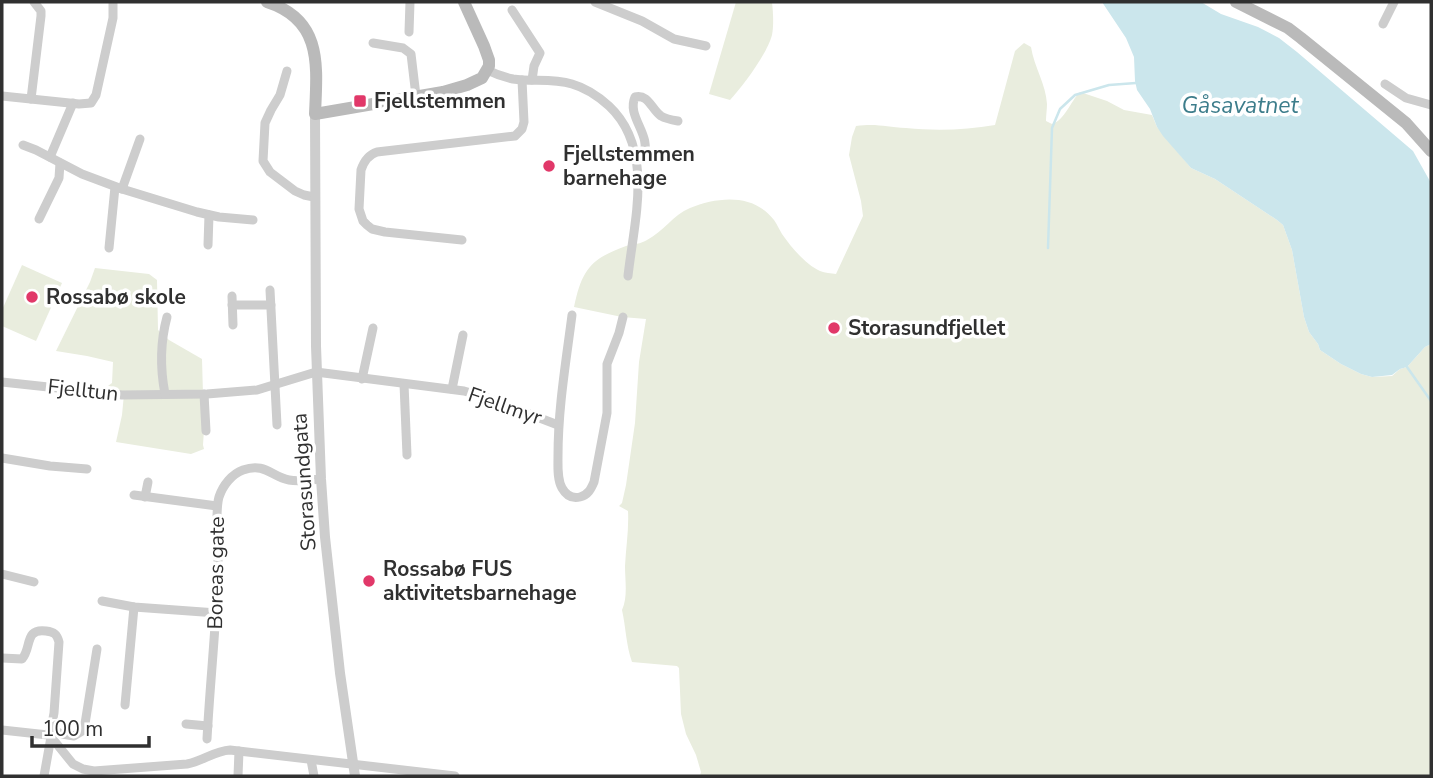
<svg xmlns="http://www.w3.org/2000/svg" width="1433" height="778" font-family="'Nunito Sans',sans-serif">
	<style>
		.green { fill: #e9edde }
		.water { fill: #cbe6ec }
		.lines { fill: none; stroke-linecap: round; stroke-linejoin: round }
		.stream { stroke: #cbe6ec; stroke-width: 2.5 }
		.minor { stroke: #cdcdcd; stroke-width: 9 }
		.tertiary { stroke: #cdcdcd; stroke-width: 10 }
		.secondary { stroke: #bababa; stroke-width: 12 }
		.poi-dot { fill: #e13869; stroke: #fff; stroke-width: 2.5 }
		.labels { text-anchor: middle; stroke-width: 7; stroke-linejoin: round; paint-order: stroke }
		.poi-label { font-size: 21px; font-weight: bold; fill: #303030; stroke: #fff; text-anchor: start }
		.street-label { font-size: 21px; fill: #303030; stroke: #fff }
		.water-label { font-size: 23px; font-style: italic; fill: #3d7d8b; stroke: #fff }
	</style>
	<rect width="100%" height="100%" fill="#fff"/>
	<g class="green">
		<path d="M736,2H772C773,12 774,24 772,35C767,54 743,86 730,100L709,94Z"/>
		<path d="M1024,43L1031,47C1034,67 1046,84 1047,104C1047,109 1046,115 1046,121L1052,124C1065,120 1070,102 1080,92L1107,101L1124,110L1152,115L1157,127L1191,168L1215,179L1277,220L1283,225L1292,250L1304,317L1309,332L1318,344L1320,350L1341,364L1361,374L1372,377L1392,376L1400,369L1407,367L1425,347L1431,344V776H700L701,772L696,755L686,734L681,714L679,668L677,666L632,662C626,645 626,628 622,610C628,597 625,580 625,566C626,547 629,529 628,511L619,506L622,503L626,485L635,423L639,362L646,319L622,317L574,307C582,270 590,259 626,246C633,244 641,244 647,240C663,232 673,215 690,208C718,197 753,193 774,220C777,224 779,229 782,234C791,247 805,264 820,271C825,273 831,273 836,274L863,216L861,201L849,155L852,137L856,126C877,123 886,127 906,128C936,131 966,130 995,125L1015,51Z"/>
		<polygon points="22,265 62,283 36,341 2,326 2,310"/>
		<polygon points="95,268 149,274 157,280 158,330 169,340 202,359 204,430 203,445 204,449 191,454 116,442 122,415 124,394 100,392 112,383 113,362 87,356 56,351 90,282"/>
	</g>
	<polygon class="water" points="1102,2 1201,2 1221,14 1258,27 1279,38 1297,52 1413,151 1431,183 1431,344 1425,347 1407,367 1400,369 1392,375 1372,377 1361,374 1341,364 1320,350 1318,344 1309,332 1304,317 1292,250 1283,225 1277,220 1215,179 1191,168 1163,136 1157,127 1150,109 1137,90 1135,81 1134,57 1126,38"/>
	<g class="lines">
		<g class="stream">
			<polyline points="1048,248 1052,128 1060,109 1075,95 1109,85 1136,83"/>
			<polyline points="1407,367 1431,401"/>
		</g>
		<g class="minor">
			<polyline points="595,2 642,21 674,39 706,46"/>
			<polyline points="512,10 540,53 534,66 532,80"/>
			<polyline points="1383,24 1394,2"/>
			<polyline points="409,32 410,2"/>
			<polyline points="373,43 403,48 411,54 416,96"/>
			<path d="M487,70C495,74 504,77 513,79C532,82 552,78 572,84C586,88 598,96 609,106C655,149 634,221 628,276"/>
			<polyline points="287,71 280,95 271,110 265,123 263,161 270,172 295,191 304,195 314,197"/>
			<polyline points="1385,84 1406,98 1431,105"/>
			<polyline points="2,96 79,104 91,103 96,95 113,18 113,2"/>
			<polyline points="31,99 41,16 41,11 34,2"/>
			<polyline points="23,145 36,150 82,174 122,189 197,212 219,217 253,220"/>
			<polyline points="50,157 73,103"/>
			<path d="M636,159L643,157C653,135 626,117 635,97C649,94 651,109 661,116C666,119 672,120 678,121"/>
			<polyline points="122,189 140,139"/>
			<polyline points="39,219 59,178 60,163"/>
			<path d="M462,240L385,232L372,229L367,225L363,221L359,209L361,170C364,161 368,155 377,152L515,136L522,129L524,122L522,80"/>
			<polyline points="208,245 209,215"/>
			<polyline points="109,248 115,187"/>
			<polyline points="270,290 277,425"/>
			<polyline points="232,296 233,325"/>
			<polyline points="232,305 271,305"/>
			<path d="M572,315C566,362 558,408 558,456C558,466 557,479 562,488C566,495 572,499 580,497C588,495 591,489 594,482L607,413V364L619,333L623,317"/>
			<polyline points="362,379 373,328"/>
			<polyline points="2,382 122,395 207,394 257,390 316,372 464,391 485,397 558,425"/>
			<polyline points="404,384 407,455"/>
			<polyline points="452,389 463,335"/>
			<path d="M165,394C160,368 160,343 167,317"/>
			<polyline points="204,394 206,431"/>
			<polyline points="2,458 50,466 87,469"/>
			<polyline points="134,495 217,506"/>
			<polyline points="145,497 148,482"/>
			<polyline points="2,574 34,582"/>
			<polyline points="102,601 134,607 217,613"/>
			<path d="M2,658L22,659C32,648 24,628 46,631C54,632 57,634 59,642L54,713L51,729L48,735"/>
			<polyline points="125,705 134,607"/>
			<polyline points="186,724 208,726"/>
			<polyline points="51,729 62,734 74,736 84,730 97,649"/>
			<path d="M2,730L48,735L56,743L73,764L83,769L94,771L187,764C203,761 214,751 230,750L455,776"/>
			<path d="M207,739C210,683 216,628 218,572C219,551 214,515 219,497C223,485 232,474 243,470C265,462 272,477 289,480C299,482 311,480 321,479"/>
			<polyline points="311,760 314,776"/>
			<polyline points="44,776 51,737"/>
			<polyline points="238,776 239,751"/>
		</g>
		<polyline class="tertiary" points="315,114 316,346 321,479 325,537 340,673 355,776"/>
		<g class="secondary">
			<path d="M267,2C323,20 317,66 315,114L443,92L467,85L482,78L489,66V60L484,46L464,2"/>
			<polyline points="1236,2 1288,28 1301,38 1406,123 1431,151"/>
		</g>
	</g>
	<g class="poi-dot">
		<rect x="353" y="94" width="14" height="14" rx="3.5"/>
		<circle cx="549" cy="166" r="7"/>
		<circle cx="32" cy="297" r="7"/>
		<circle cx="834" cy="328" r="7"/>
		<circle cx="369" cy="581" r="7"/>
	</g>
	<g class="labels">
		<g class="poi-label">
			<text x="374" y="108">Fjellstemmen</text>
			<text x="563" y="161">Fjellstemmen<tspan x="563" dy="24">barnehage</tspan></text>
			<text x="46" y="304">Rossabø skole</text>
			<text x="848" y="335">Storasundfjellet</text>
			<text x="383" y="576">Rossabø FUS<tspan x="383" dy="24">aktivitetsbarnehage</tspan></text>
		</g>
		<g class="street-label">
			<text transform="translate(83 390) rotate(6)" y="7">Fjelltun</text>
			<text transform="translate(505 406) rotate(19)" y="7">Fjellmyr</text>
			<text transform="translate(304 482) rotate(-94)" y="7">Storasundgata</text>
			<text transform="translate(216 573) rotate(-89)" y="7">Boreas gate</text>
		</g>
		<g class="water-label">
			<text x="1240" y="113">Gåsavatnet</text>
		</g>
	</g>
	<rect width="1433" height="778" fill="none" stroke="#303030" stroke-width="7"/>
	<path d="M32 736v10h117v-10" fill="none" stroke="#303030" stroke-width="3.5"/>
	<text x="42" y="736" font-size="21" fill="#303030" stroke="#ffffff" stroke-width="5" paint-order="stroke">100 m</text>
</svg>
